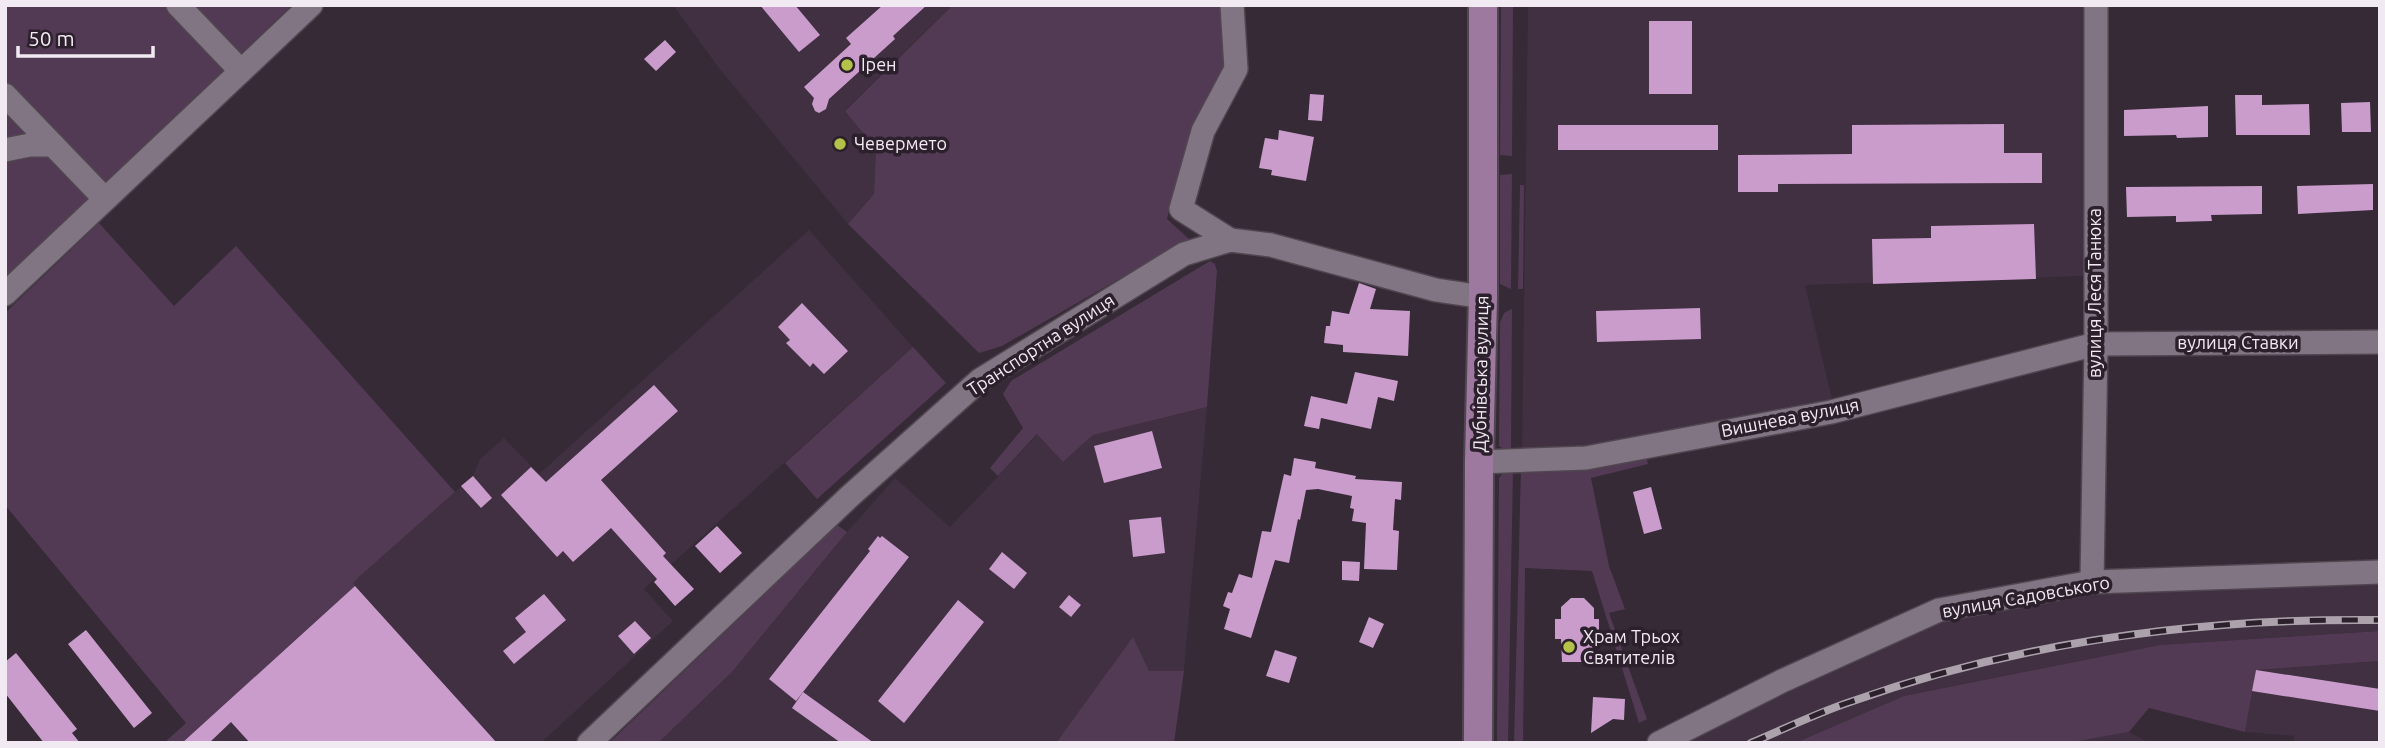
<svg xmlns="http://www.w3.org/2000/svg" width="2385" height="748" font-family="Ubuntu,sans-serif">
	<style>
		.built { fill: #403041 }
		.green { fill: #533a54 }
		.building { fill: #ca9ccc }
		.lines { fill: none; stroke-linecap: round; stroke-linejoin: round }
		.minor-casing { stroke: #504650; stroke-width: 26 }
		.major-casing { stroke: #504650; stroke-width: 32 }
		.minor { stroke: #827583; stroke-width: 23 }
		.major { stroke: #9d799f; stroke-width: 28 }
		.rail-casing { stroke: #aba2ac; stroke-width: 8 }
		.rail { stroke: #2b202c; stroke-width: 5; stroke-dasharray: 16; stroke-linecap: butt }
		.poi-dot { fill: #b4c24a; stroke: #2b202c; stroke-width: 2.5 }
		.labels { text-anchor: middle; stroke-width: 7; stroke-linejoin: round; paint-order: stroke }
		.poi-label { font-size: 18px; fill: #f2eaf2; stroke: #2b202c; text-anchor: start }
		.street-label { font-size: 18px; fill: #f2eaf2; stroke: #2b202c }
	</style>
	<rect width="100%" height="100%" fill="#352a36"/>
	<g class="built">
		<polygon points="673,5 953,5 845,110 876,148 874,194 848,224 719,68"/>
		<polygon points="1528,5 2084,5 2083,276 1805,285 1832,399 1589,448 1522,449"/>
		<polygon points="809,230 913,347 644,589 673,621 541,743 182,743 355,586 352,583 360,576 473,476 480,459 504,438 539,474"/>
		<polygon points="1207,407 1184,671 1149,671 1133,638 1056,743 658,743 732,672 847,532 895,478 950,527 1038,434 1063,462 1093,435"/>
		<polygon points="2380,582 2380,631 2160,645 1904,696 1795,743 1681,743 1942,620 2093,591"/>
		<polygon points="2380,661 2380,743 2294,743 2294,736 2245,732 2256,670"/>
		<polygon points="2129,732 2150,743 2067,743"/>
	</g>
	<g class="green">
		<polygon points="5,5 292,5 5,277"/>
		<polygon points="953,5 1225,5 1229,65 1196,124 1173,192 1167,219 1189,239 1002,346 979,353 848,224 874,194 876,149 845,111"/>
		<polygon points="1501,5 1513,5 1512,156 1500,155"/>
		<polygon points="1512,174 1511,289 1500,284 1500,175"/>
		<polygon points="1520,185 1524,185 1523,289 1518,289"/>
		<polygon points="99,223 174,306 236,246 455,492 360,576 353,583 355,586 182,743 164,743 186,723 5,505 5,313"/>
		<polygon points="1210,261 1215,264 1217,271 1207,407 1093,435 1063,462 1037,434 998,476 990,468 1023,428 1003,394 1011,381"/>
		<polygon points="1512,309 1511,453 1499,446 1500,323 1504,313"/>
		<polygon points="913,347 946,383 817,499 785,463"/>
		<polygon points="1646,457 1648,464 1591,478 1609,566 1625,609 1609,613 1647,719 1639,723 1592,571 1525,568 1523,743 1514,743 1521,468"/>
		<polygon points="1513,468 1508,743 1497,743 1499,478 1504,472"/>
		<polygon points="837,525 847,532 732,672 658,743 609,743"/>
		<polygon points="2380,631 2380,661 2256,670 2245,732 2149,708 2129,732 2067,743 1795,743 1904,696 2160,645"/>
		<polygon points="1133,637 1149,671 1184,671 1174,743 1056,743"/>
	</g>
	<g class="building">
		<polygon points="760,5 795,5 820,35 799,52"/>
		<polygon points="883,5 927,5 893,36 895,39 829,99 826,109 819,113 815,111 812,104 814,98 804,87 851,44 846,38"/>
		<rect x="1649" y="21" width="43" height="73"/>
		<polygon points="665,40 676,52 656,71 644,59"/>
		<polygon points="1310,94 1324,95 1322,121 1308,120"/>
		<polygon points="2235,95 2262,95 2262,105 2309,104 2310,135 2236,135"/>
		<polygon points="2370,102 2371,132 2342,132 2341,103"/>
		<polygon points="2208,106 2208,137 2177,138 2176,135 2124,136 2124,110"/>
		<polygon points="2004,124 2004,153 2042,153 2042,183 1778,184 1778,192 1738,192 1738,155 1852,154 1852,125"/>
		<rect x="1558" y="125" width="160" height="25"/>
		<polygon points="1279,130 1314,137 1306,181 1271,175 1272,170 1259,168 1265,138 1278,140"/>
		<polygon points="2373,184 2373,210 2298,214 2297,186"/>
		<polygon points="2262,186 2262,214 2211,215 2212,221 2176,222 2176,216 2127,217 2126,187"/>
		<polygon points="2034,224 2036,279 1873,284 1872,239 1931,238 1931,226"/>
		<polygon points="1359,283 1376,289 1370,309 1410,311 1408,356 1343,352 1343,345 1324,343 1326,326 1330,326 1332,311 1349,314"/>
		<polygon points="802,303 848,351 824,374 813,363 810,367 786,343 790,340 778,327"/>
		<polygon points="1700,308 1701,339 1597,342 1596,311"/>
		<polygon points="1355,372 1398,381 1394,401 1378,397 1371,429 1321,418 1319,429 1304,426 1311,396 1347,404"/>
		<polygon points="654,385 678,411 601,480 666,553 663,556 694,589 675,606 654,582 657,579 611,528 573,562 563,551 557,557 501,495 531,467 546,482"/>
		<polygon points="1152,431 1162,468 1104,483 1094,446"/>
		<polygon points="1294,458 1316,462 1315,468 1356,476 1355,479 1402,482 1401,500 1395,499 1393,530 1399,531 1397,570 1364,569 1366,523 1352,521 1354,509 1350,508 1352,496 1318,489 1306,490 1300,520 1298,519 1289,563 1275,560 1251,638 1224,629 1230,609 1223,606 1228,592 1232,593 1239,574 1252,578 1262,531 1271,532 1284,474 1291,476"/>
		<polygon points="473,476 492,498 481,508 461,486"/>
		<polygon points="1651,487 1662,529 1644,534 1633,492"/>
		<polygon points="1161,517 1165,553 1133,557 1129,520"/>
		<polygon points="717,526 742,553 720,573 695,546"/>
		<polygon points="878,536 880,538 882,536 909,557 796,701 769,679 870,551 868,549"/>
		<polygon points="1002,552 1027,573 1014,589 989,569"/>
		<polygon points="1342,561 1360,562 1359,581 1342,580"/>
		<polygon points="355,586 497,743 250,743 231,722 209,743 182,743"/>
		<polygon points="544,594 566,620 514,664 503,651 526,632 515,618"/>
		<polygon points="1069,595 1081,605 1071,617 1059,607"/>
		<polygon points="1571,598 1584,598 1594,608 1594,619 1599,619 1599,639 1594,639 1594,662 1562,662 1561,639 1555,639 1555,619 1561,619 1561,607"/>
		<polygon points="958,600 984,622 904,723 878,701"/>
		<polygon points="1369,617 1384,624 1373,648 1359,642"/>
		<polygon points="635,621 651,638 634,654 618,636"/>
		<polygon points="86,630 152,713 134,728 68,644"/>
		<polygon points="1275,650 1297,657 1289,683 1266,676"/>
		<polygon points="16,653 77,729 72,733 80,743 44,743 5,693 5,662"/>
		<polygon points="2256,670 2380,689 2380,711 2252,691"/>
		<polygon points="803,692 874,743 841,743 792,708"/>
		<polygon points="1593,697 1625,699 1624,720 1613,719 1591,733"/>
	</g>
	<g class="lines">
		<g class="minor-casing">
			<g id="minor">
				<polyline points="178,5 241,71"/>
				<polyline points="5,95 105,199"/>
				<polyline points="5,150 30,145 53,145"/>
				<polyline points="1230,240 1181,209 1203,131 1236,69 1232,5"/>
				<polyline points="5,294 311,5"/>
				<polyline points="1479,462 1586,458 1831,412 2096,344 2380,342"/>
				<polyline points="2092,582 2096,344 2096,5"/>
				<polyline points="589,743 850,496 980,380 1184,254 1230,240 1271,245 1436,290 1483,297"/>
				<polyline points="1659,743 1782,681 1939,610 2092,582 2380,572"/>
			</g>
		</g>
		<g class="major-casing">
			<polyline id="major" points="1478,743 1479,462 1483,297 1483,5"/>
		</g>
		<use href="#minor" class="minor"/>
		<use href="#major" class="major"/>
		<g class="rail-casing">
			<path id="rail" d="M1751,743C1784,729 1817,713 1850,702C2019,642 2201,618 2380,620"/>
		</g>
		<use href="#rail" class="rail"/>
	</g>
	<g class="poi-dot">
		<circle cx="847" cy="65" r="7"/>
		<circle cx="840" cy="144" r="7"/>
		<circle cx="1569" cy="647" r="7"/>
	</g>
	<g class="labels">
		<g class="poi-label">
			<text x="861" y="71">Ірен</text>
			<text x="854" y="150">Чевермето</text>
			<text x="1583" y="643">Храм Трьох<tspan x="1583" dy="21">Святителів</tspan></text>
		</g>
		<g class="street-label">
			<text transform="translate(2095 293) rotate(-90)" y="6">вулиця Леся Танюка</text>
			<text x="2238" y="349">вулиця Ставки</text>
			<text transform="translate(1041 345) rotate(-33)" y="6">Транспортна вулиця</text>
			<text transform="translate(1481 374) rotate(-89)" y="6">Дубнівська вулиця</text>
			<text transform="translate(1790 418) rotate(-11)" y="6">Вишнева вулиця</text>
			<text transform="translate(2026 597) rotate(-10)" y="6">вулиця Садовського</text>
		</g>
	</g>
	<rect width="2385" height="748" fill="none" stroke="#f2eaf2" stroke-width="14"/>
	<path d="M18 46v10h135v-10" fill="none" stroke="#f2eaf2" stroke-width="3.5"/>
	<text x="28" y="46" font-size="21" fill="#f2eaf2" stroke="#2b202c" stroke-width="5" paint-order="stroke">50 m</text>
</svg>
